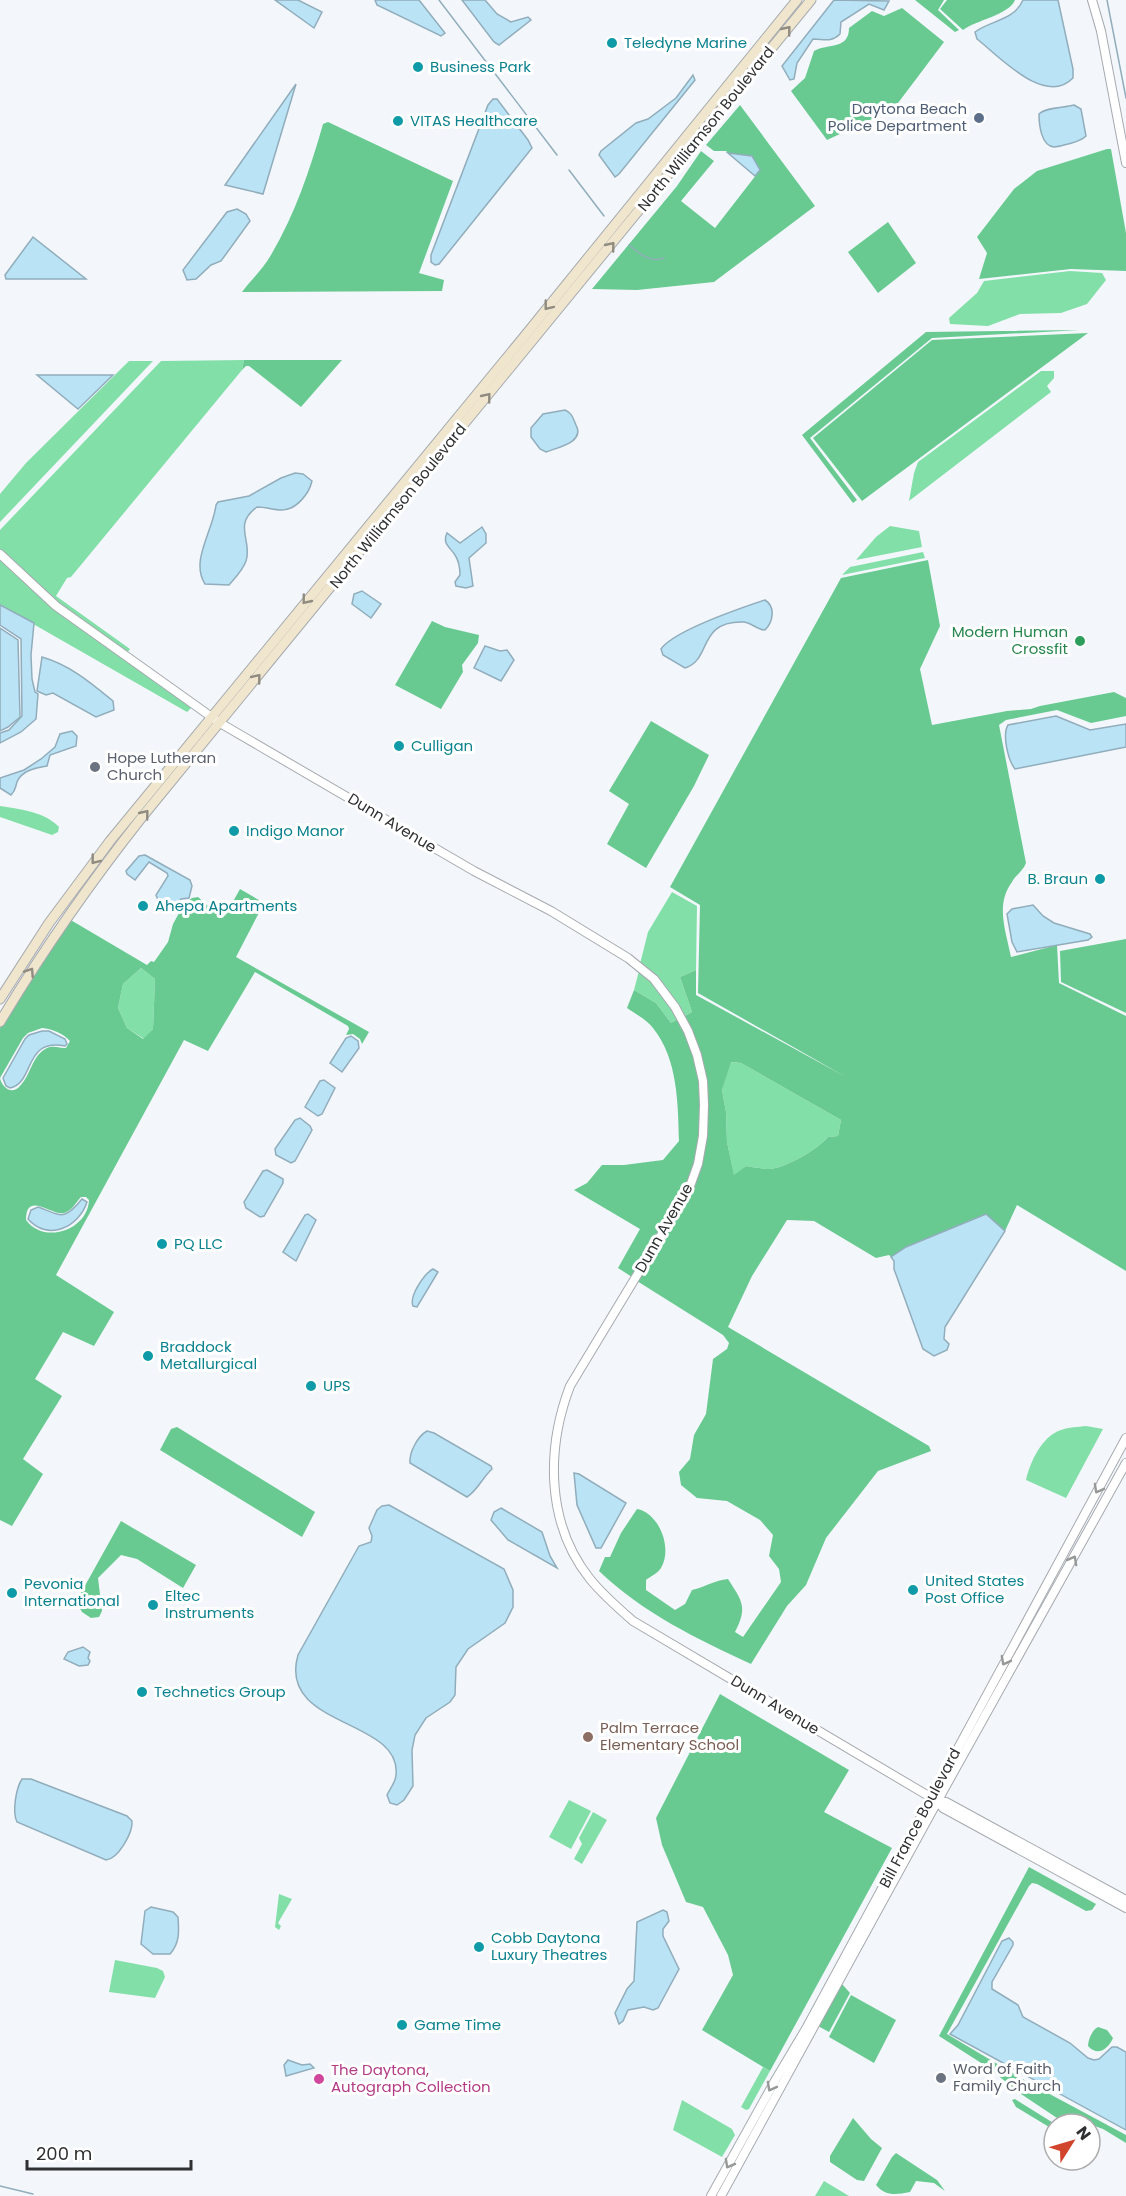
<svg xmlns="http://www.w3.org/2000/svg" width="1126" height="2196" font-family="Poppins,sans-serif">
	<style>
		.green { fill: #83dfa8 }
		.forest { fill: #69ca91; fill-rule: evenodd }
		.water { fill: #bbe3f6; stroke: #91adbb; stroke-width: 1.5 }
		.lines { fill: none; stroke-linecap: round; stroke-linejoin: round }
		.stream { stroke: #91adbb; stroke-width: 1.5 }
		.tertiary-casing { stroke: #a6aaaf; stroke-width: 10 }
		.secondary-casing { stroke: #a6aaaf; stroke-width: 11 }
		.tertiary { stroke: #fff; stroke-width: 8 }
		.secondary { stroke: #f0e6ce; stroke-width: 9 }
		.oneway { stroke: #908b80 }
		.oneway2 { stroke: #979898 }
		.culture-dot { fill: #0f9aa8; stroke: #fff; stroke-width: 2 }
		.service-dot { fill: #5c6f8a; stroke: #fff; stroke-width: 2 }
		.leisure-dot { fill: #2e9e5b; stroke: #fff; stroke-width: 2 }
		.worship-dot { fill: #6b7280; stroke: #fff; stroke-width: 2 }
		.education-dot { fill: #8d6e63; stroke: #fff; stroke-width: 2 }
		.hotel-dot { fill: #d1479c; stroke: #fff; stroke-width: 2 }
		.labels { text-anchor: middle; stroke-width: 6; stroke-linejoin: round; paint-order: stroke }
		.culture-label { font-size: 15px; fill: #0d838f; stroke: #fff; text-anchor: start }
		.service-label { font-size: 15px; fill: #4e5e75; stroke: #fff; text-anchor: end }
		.street-label { font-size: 15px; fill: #2f3032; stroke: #fff }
		.leisure-label { font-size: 15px; fill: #27864d; stroke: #fff; text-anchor: end }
		.worship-label { font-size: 15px; fill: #5b616d; stroke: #fff; text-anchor: start }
		.education-label { font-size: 15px; fill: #785e54; stroke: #fff; text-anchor: start }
		.hotel-label { font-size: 15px; fill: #b23c85; stroke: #fff; text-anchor: start }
	</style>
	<rect width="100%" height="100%" fill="#f3f7fc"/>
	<g class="green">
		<polygon points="1070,271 1102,273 1106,280 1087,304 1061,313 1020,314 988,326 950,324 949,318 977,293 984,281"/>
		<polygon points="244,360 242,370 71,577 67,578 56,596 130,649 127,653 58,604 0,549 0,530 161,361"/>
		<polygon points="129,361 153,361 0,522 0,494 26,463"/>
		<polygon points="1041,371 1054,371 1054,378 1047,386 1051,392 909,501 914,473 918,462"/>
		<polygon points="890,526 919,531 922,547 856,560 876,537"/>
		<polygon points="923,552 925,558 842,575 850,567"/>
		<polygon points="0,558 54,609 192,707 187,712 0,605"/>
		<path d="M0,806C20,809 45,812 59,827L58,832L52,835L0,817Z"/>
		<polygon points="672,892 697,906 696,970 680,977 692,1012 683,1017 640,964 648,932"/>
		<polygon points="141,968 155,979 153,1029 144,1039 127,1028 118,1008 123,984"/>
		<polygon points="639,971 651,981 678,1019 671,1023 656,1003 634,990"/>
		<path d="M730,1062L741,1063L841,1120L838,1136L828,1137C818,1149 786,1168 770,1169C762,1169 753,1167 746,1166L734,1176L727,1142L726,1112L722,1090Z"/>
		<path d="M1086,1426L1103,1429L1066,1498L1026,1480C1030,1462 1042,1436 1061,1430C1069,1427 1078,1427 1086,1426Z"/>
		<polygon points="569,1800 591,1811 571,1849 549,1837"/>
		<polygon points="593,1812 607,1820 582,1864 574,1859 582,1844 579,1838"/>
		<polygon points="279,1894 292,1899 278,1923 281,1926 279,1930 275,1927"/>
		<polygon points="115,1960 157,1968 163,1971 165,1977 155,1998 109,1992"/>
		<polygon points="763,2067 770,2071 749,2109 746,2110 741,2107"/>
		<polygon points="682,2100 732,2129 735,2135 722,2157 673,2130"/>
		<polygon points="824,2181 849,2196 815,2196"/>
	</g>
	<g class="forest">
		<polygon points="915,0 944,0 938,10 959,30 955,32"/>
		<path d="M947,0H1015C1009,15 976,20 963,30L940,9Z"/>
		<path d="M902,8L944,42L898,103L885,113L827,140L791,91L805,78L814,51C828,43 849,50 849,28L872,11L884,16Z"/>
		<polygon points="740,105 815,206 714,282 637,290 592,289 677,186 701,151 714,161 681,201 715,228 760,170 752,156 728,153 726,151 714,151 706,145"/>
		<path d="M328,122L453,181L419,273L444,280L442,291L242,292C251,280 263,269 271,255C295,214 310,170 323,124Z"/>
		<polygon points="1107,149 1111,149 1126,233 1126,271 1071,269 979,279 987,253 977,237 1014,189 1037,171"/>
		<polygon points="888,222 916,263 878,293 848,252"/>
		<polygon points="1080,330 932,338 810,438 857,500 853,503 802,435 926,332"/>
		<polygon points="1088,333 862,501 813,438 932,340"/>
		<polygon points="244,360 342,360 301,407 249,366 246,366 242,370"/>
		<path d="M928,560L940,626L920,669L932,725L1007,711L1031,709L1040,706L1114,692L1126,698V716L1091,723L1057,710L1006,720L999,725L1026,863C1023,871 1016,875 1012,882C995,905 1006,931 1011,957L1057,945L1059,983L1126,1016V1271L1017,1205L1005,1231L986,1214L906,1247L891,1257L889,1255L876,1258L814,1221L787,1220L752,1276L728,1327L929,1446L931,1451L878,1471L826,1538L806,1585L787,1606L751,1664C697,1639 643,1613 599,1571L605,1557H610L621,1533L637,1509C659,1513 673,1548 661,1568C658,1573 651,1576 646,1580V1590L675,1610L685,1604L692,1590C705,1587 715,1580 728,1579C742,1601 748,1607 735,1632L743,1637L781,1582L779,1569L769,1556L773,1535L760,1520L727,1501L697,1498L681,1485L679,1472L690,1459L694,1435L706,1414L713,1359L727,1349L729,1343L723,1335L637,1281L692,1190L707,1105L683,1017L692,1012L680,977L696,970V995L846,1077L698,993L700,905L670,887L841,578ZM731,1062L741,1063L841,1120L838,1136L828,1137C818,1149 786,1168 770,1169C762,1169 753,1167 746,1166L734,1175L727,1142L726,1112L722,1090Z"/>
		<polygon points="432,621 445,627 479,635 478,643 462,665 463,672 441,709 395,685"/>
		<polygon points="651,721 709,755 694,786 646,868 607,844 629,804 609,791"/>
		<path d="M240,889L264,903L236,957L369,1032L362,1044L360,1039L353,1034L346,1035L349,1029L348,1026L255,972L208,1051L184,1040L56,1275L114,1312L94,1346L63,1332L35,1379L62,1396L23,1459L43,1474L12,1526L0,1520V1028L30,976L69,919L147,965L151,961L154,962L168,942L173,924L184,904L192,898L198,897L208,906L225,916ZM141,968L155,979L153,1029L143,1039L127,1028L118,1008L123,984ZM42,1028C52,1029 63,1033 70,1041L66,1048C60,1048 53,1045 47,1048C32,1055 31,1075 20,1086C12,1095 2,1088 0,1078L23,1038L28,1033ZM81,1197H86L89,1200C88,1230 44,1245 26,1220C26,1190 52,1216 64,1213C72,1211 76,1202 81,1197Z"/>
		<polygon points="1126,939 1126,1013 1061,982 1060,951"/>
		<path d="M634,990L656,1003L671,1023L678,1019C705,1069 710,1135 687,1187C682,1198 674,1208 668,1219C656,1238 644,1258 632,1277L618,1268L640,1229L574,1190L587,1183L602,1165H624L663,1160L679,1141C678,1104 678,1059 653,1028C647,1020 636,1014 627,1008Z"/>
		<polygon points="177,1427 315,1512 302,1537 160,1450 171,1429"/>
		<polygon points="121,1521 196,1565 183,1588 137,1559 121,1555 98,1578 102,1611 99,1617 91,1618 82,1612 77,1603 77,1600"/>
		<polygon points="720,1694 849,1770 824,1812 892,1848 770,2071 702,2030 733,1975 728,1955 703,1907 686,1902 662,1845 656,1818"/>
		<polygon points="1029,1867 1096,1904 1092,1910 1086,1911 1037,1884 1032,1883 1029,1886 947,2034 1031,2084 1126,2135 1126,2143 1103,2129 1092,2125 1066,2124 1018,2092 989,2068 939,2036"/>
		<polygon points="842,1984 850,1993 829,2032 818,2026"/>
		<polygon points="851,1995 896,2020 874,2063 829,2037"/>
		<path d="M1098,2027L1107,2030L1113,2038C1108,2049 1098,2057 1088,2046C1088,2040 1092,2030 1098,2027Z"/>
		<polygon points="1015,2099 1055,2124 1054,2130 1016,2107 1012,2100"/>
		<polygon points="853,2118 871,2139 882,2148 864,2181 857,2180 830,2162 830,2156"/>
		<path d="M896,2153L937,2180L945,2191L934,2183L916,2181L910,2192C895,2195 885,2196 876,2185L892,2157Z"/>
	</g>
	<g class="water">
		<polygon points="275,0 298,0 322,12 314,28"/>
		<polygon points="375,0 419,0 445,33 441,36 377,5"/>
		<polygon points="462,0 485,0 497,14 511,22 528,17 531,20 499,45 494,42"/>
		<path d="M834,0L889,1L884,10L869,4L841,22L840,34C831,43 824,39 813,39L797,63L794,79L790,80L782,66Z"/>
		<path d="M1023,0H1058L1073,69V78C1045,107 999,56 977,39L975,32C991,20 1014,21 1023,0Z"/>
		<polygon points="693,75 695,80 619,174 615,177 599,155 601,151 636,123 648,119 676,98"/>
		<polygon points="296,84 263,194 225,185"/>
		<polygon points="493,99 497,99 528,140 532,148 439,264 435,265 431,262 431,255 488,105"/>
		<path d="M1074,105L1081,109L1086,136C1081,141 1075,142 1068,144C1064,145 1058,147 1054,147C1041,146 1039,124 1039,114C1046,107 1064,108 1074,105Z"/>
		<polygon points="728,153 752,156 760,170 755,176"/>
		<polygon points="237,209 246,214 250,221 221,261 211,265 196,279 187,280 183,270 227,212"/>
		<polygon points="33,237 86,279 6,279 5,275"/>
		<polygon points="37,375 113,375 78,409"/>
		<path d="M565,410C572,413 573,418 576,425C585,442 559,447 546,452L540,449L531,437V428L543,414Z"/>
		<path d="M295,473L303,474L312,481C309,494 296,510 282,510C273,510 266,507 257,507C232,525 253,541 246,561C243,570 235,578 229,585L205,584C190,561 213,531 216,505L218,502L249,496L281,478Z"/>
		<path d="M482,527L486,534V543L469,558L473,586L466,588L456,586L455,582L460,575C460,568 459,561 455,555C450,547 442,544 447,533L460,543Z"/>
		<polygon points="362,591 381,604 371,618 352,604 354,594"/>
		<path d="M765,600C776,607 773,622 765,630C757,630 751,622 743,622C697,621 712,660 685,668L663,655L661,649C674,631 741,608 765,600Z"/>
		<polygon points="0,605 34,623 31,655 32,679 35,692 38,694 36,719 21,732 0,743 0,733 9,730 22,716 21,639 0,625"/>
		<polygon points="0,628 18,640 20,717 8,727 0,731"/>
		<polygon points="485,646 500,651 507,650 514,660 501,681 474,668"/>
		<path d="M42,657C70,665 91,683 113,701L114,710L96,717L53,693L46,695L37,691Z"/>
		<path d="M1056,716L1090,730L1126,724V747L1015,769C1008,760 1002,735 1008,725Z"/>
		<path d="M72,731L77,736L76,746L50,755L47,766C36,768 22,770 17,782C15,788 16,790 11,795L0,788V778L24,770L41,759L55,747L60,734Z"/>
		<polygon points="145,855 190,880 192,886 189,898 181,899 173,909 158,900 156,895 168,876 167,873 149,862 135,880 127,874 126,871 139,856"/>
		<polygon points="1033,905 1043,916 1054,923 1090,934 1092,937 1088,940 1017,952 1012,942 1007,914 1012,909"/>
		<path d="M42,1031H49L65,1039L67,1044L65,1046C23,1038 35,1083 10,1088L6,1086L3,1078L25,1039L29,1035Z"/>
		<polygon points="351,1036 358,1041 359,1048 342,1072 330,1063 346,1038"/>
		<polygon points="324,1080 335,1088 322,1114 318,1116 305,1107 320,1081"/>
		<polygon points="300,1118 310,1126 312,1130 295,1161 291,1163 276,1155 275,1149 295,1120"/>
		<polygon points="267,1170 283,1179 283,1183 264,1216 260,1217 246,1208 244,1202 263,1171"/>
		<path d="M82,1199L87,1202C79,1227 48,1242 28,1219L31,1210L38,1207C62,1216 64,1221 82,1199Z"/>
		<polygon points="308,1214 316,1220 296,1261 283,1252 305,1215"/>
		<polygon points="986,1214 1005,1231 945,1327 944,1339 949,1344 947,1350 934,1356 923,1349 894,1269 894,1261 891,1257 906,1247"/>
		<path d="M433,1269L438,1272L417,1307L413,1306C409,1296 424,1274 433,1269Z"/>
		<path d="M427,1431L434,1433L491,1466L492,1469C482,1478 478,1490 467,1497L410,1463C409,1452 418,1436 427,1431Z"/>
		<polygon points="574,1473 579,1474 626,1503 601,1548 596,1548 577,1505"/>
		<path d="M389,1505L504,1569L513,1590V1607L505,1623L468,1649L456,1667L455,1695L450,1702L426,1718L415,1735L412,1750L413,1786L404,1800L397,1805L390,1803L387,1795C390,1789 396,1781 396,1775C402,1718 277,1728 298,1655L359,1546L371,1542L372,1536L369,1528L377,1510L382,1506Z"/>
		<polygon points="501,1508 542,1532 550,1556 557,1568 508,1540 491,1520 494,1512"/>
		<polygon points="83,1647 90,1652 88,1658 90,1661 88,1665 79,1666 64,1659 68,1652"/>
		<path d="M22,1779H31L127,1816L132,1821C133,1833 118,1859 106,1860L17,1822C12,1812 16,1788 22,1779Z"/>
		<path d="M151,1907L173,1912L178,1917C179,1931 180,1943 170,1954H153L141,1944L145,1911Z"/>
		<polygon points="663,1910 667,1912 669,1921 663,1929 663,1936 679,1969 658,2008 653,2010 644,2007 628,2010 623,2021 619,2024 615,2013 627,1989 634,1981 637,1922"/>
		<polygon points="1009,1938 1013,1942 1013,1945 992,1982 992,1989 1018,2005 1023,2017 1070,2043 1088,2058 1094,2060 1099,2059 1112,2047 1117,2047 1126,2052 1126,2130 950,2034 958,2025 1002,1941"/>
		<polygon points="288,2060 302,2065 310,2064 314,2068 286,2076 284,2065"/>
	</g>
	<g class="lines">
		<g class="stream">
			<polyline points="439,0 557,155"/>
			<polyline points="1107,0 1126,98"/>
			<polyline points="569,170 604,216"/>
			<path d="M629,245C640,254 650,263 664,258"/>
			<polyline points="0,2186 33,2194"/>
		</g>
		<g class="tertiary-casing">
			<g id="tertiary">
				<polyline points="1092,0 1101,31 1126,163"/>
				<path d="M0,554L56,606L220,723L474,871L551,911L628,958L654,979L675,1007L688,1031L697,1055L703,1081L704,1105L703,1136L698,1164L689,1189L570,1386C546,1449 546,1524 590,1579C603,1595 618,1608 633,1621L937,1801L943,1808L1126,1908"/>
				<polyline points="937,1801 946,1802 1126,1900"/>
				<polyline points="711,2196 776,2079 807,2027 1126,1438"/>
				<polyline points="721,2196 943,1791 1126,1463"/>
			</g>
		</g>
		<g class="secondary-casing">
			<g id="secondary">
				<polyline points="0,999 49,923 110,841 523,338 797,0"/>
				<path d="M0,1022C43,950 90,883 142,817L811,0"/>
			</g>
		</g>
		<use href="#tertiary" class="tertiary"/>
		<use href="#secondary" class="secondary"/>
	</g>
	<defs><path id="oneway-chevron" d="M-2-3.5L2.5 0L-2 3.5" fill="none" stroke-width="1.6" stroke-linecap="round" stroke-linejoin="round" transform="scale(1.5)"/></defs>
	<g class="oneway">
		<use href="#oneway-chevron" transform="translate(787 30) rotate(-51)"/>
		<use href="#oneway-chevron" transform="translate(611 246) rotate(-51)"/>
		<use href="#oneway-chevron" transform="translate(548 306) rotate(128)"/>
		<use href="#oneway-chevron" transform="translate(487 397) rotate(-51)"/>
		<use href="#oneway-chevron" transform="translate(306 600) rotate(129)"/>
		<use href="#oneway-chevron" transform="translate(257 678) rotate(-51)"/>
		<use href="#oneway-chevron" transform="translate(145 814) rotate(-51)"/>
		<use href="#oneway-chevron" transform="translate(95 860) rotate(128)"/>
		<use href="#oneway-chevron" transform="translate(30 972) rotate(-57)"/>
	</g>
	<g class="oneway2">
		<use href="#oneway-chevron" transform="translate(1098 1489) rotate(119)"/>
		<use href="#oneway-chevron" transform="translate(1073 1560) rotate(-61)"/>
		<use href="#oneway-chevron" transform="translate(1005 1661) rotate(118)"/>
		<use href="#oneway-chevron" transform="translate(771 2087) rotate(119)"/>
		<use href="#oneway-chevron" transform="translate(729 2164) rotate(119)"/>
	</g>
	<g class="culture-dot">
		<circle cx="612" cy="43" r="6"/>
		<circle cx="418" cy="67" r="6"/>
		<circle cx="398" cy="121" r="6"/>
		<circle cx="399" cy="746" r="6"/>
		<circle cx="234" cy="831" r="6"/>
		<circle cx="1100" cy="879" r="6"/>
		<circle cx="143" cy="906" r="6"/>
		<circle cx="162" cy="1244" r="6"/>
		<circle cx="148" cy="1356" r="6"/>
		<circle cx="311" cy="1386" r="6"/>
		<circle cx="913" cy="1590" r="6"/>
		<circle cx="12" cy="1593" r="6"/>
		<circle cx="153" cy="1605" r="6"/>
		<circle cx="142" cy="1692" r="6"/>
		<circle cx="479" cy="1947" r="6"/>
		<circle cx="402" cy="2025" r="6"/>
	</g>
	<circle class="service-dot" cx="979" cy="118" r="6"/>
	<circle class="leisure-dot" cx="1080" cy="641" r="6"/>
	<g class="worship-dot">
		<circle cx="95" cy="767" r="6"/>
		<circle cx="941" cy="2078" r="6"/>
	</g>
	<circle class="education-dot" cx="588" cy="1737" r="6"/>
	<circle class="hotel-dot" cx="319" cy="2079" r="6"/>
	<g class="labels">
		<g class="culture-label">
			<text x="624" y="48">Teledyne Marine</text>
			<text x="430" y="72">Business Park</text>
			<text x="410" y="126">VITAS Healthcare</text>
			<text x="411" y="751">Culligan</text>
			<text x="246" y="836">Indigo Manor</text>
			<text x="1088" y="884" text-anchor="end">B. Braun</text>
			<text x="155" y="911">Ahepa Apartments</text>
			<text x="174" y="1249">PQ LLC</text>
			<text x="160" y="1352">Braddock<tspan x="160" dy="17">Metallurgical</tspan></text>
			<text x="323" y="1391">UPS</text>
			<text x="925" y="1586">United States<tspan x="925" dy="17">Post Office</tspan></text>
			<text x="24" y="1589">Pevonia<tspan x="24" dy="17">International</tspan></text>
			<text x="165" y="1601">Eltec<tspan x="165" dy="17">Instruments</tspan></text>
			<text x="154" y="1697">Technetics Group</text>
			<text x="491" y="1943">Cobb Daytona<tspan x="491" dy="17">Luxury Theatres</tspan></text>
			<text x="414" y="2030">Game Time</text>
		</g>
		<g class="service-label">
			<text x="967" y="114">Daytona Beach<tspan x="967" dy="17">Police Department</tspan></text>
		</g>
		<g class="street-label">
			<text transform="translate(706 129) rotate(-51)" y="5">North Williamson Boulevard</text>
			<text transform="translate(398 506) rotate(-51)" y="5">North Williamson Boulevard</text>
			<text transform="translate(392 823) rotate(31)" y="5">Dunn Avenue</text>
			<text transform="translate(664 1228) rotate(-60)" y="5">Dunn Avenue</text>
			<text transform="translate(775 1705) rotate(31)" y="5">Dunn Avenue</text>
			<text transform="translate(920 1818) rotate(-62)" y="5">Bill France Boulevard</text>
		</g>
		<g class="leisure-label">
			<text x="1068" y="637">Modern Human<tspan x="1068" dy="17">Crossfit</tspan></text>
		</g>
		<g class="worship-label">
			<text x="107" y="763">Hope Lutheran<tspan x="107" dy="17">Church</tspan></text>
			<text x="953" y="2074">Word of Faith<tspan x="953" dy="17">Family Church</tspan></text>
		</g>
		<g class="education-label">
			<text x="600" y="1733">Palm Terrace<tspan x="600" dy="17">Elementary School</tspan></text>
		</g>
		<g class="hotel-label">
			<text x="331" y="2075">The Daytona,<tspan x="331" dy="17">Autograph Collection</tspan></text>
		</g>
	</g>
	<g transform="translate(1072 2142) rotate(53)"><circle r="28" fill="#ffffff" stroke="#acacad" stroke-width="1.5"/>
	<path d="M0-4.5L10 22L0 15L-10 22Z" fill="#d1452d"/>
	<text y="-9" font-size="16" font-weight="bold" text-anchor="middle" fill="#2f3032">N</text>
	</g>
	<path d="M27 2160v9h164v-9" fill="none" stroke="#2f3032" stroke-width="3"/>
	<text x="36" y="2160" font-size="18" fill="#2f3032" stroke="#ffffff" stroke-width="4.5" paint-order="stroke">200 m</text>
</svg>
